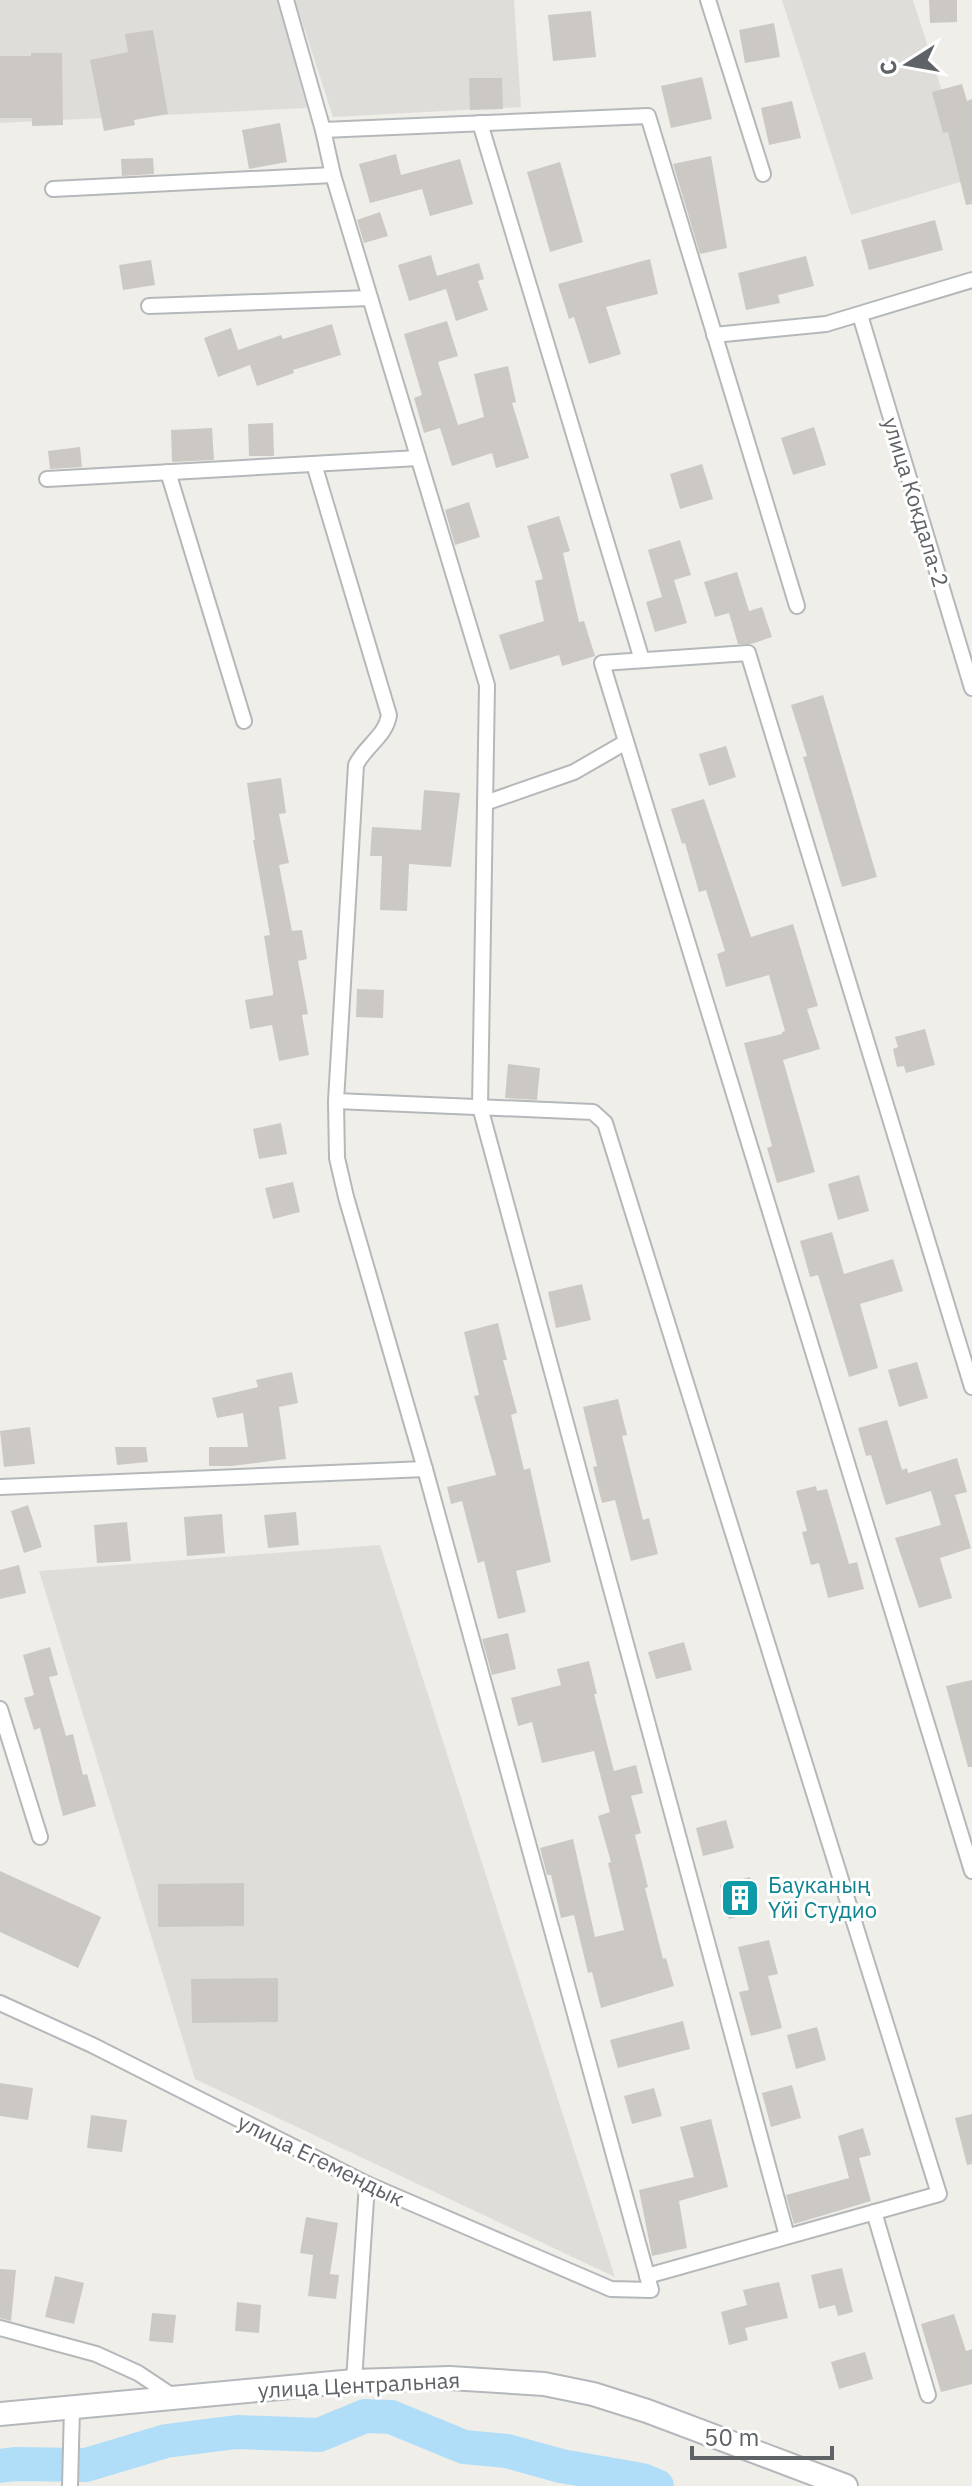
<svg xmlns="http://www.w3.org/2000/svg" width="972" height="2486" font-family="'IBM Plex Sans',sans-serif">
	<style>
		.industrial { fill: #dfddda }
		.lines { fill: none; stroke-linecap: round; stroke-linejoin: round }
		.river { stroke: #b0def8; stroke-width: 34 }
		.building { fill: #ccc9c5 }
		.street-casing { stroke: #b5b8bb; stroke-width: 18 }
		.secondary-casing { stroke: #b4b7bb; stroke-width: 26 }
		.street { stroke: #fff; stroke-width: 14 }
		.secondary { stroke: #fff; stroke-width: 22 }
		.labels { text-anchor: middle; stroke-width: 6; stroke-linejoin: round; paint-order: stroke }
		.street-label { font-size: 22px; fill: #5f6367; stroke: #fff }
		.culture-label { font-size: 22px; fill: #0d838f; stroke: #fff; text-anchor: start }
	</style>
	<rect width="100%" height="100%" fill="#f0eee8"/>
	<g class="industrial">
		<polygon points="0,0 277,0 307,108 0,123"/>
		<polygon points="295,0 514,0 521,107 333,117"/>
		<polygon points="782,0 913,0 970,179 851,215"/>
		<polygon points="380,1545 615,2277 195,2079 39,1571"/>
	</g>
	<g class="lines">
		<polyline class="river" points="0,2466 15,2464 86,2465 166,2441 237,2432 319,2435 365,2416 391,2417 464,2447 507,2451 561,2466 642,2480 657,2486"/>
	</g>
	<g class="building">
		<polygon points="929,0 957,0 957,22 930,23"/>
		<polygon points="591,11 596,57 553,61 548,15"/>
		<polygon points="774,23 780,57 745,63 739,30"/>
		<polygon points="153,30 168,114 134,120 135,125 104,131 90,60 128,52 125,34"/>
		<polygon points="31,53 62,53 63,125 32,126 32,118 0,118 0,56 31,56"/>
		<polygon points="702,77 712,119 671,128 661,86"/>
		<polygon points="469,78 502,78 503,109 470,110"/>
		<polygon points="962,84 967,101 972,99 972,204 966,205 948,132 943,133 932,92"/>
		<polygon points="792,101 801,138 769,145 761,108"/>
		<polygon points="280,123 287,162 249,169 242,130"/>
		<polygon points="396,154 401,175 460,159 473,204 430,216 422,189 370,203 359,164"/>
		<polygon points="711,156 727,248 700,254 673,164"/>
		<polygon points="153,158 154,174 122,176 121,159"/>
		<polygon points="560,162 583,242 550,252 527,172"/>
		<polygon points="380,212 388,236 364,243 357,220"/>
		<polygon points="935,220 943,250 869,270 861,240"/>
		<polygon points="431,255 437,276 479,263 484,279 478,281 488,310 456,321 446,289 409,301 398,265"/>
		<polygon points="806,256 814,286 778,295 780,303 746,310 738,273"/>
		<polygon points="650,259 658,294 606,307 621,354 589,364 574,317 569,319 558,284"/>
		<polygon points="151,260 155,285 123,290 119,265"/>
		<polygon points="447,321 458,356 438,362 458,425 484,417 474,374 508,366 516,402 512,403 529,458 496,468 492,453 452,466 440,428 424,433 414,398 422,395 404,334"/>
		<polygon points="332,324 341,355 293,370 294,373 257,386 250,365 218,377 204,338 231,328 238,350 281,335 283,339"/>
		<polygon points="273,423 274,456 249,456 248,424"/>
		<polygon points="814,427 826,465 793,475 781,438"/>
		<polygon points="212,428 214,460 172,462 171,430"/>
		<polygon points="80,447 82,467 50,469 48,451"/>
		<polygon points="702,464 713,499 680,509 670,474"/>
		<polygon points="469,502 480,537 455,545 445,510"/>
		<polygon points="559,516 570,551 563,553 579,622 584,621 595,656 562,666 559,655 510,670 499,635 544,621 535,581 543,579 527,526"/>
		<polygon points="680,540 691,575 674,580 687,623 655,632 646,602 662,597 648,550"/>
		<polygon points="737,572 749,611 762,607 772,637 751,644 738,644 729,613 715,617 704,582"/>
		<polygon points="823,695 877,877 842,887 803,757 807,756 791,705"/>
		<polygon points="726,746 736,777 709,786 699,754"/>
		<polygon points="281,778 286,813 279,814 289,863 279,865 292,931 302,930 307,959 298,961 308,1014 302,1015 309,1055 279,1061 272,1025 250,1029 245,1000 273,995 273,992 264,936 270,935 253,840 255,840 247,783"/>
		<polygon points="424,790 460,793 451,867 409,864 407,911 380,910 382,856 370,856 372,827 421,830"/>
		<polygon points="704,799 751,937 793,924 818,1006 807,1009 820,1049 783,1060 815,1172 777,1183 767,1148 772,1146 744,1043 782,1034 782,1032 785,1031 769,975 726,987 717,954 725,951 706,890 699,892 685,843 682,844 671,809"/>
		<polygon points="357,989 384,990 383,1018 356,1017"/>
		<polygon points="925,1029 935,1065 906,1073 904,1066 897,1067 893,1049 898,1047 895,1037"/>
		<polygon points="508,1064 540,1068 537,1100 505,1098"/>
		<polygon points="281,1123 287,1154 259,1159 253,1129"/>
		<polygon points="859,1175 869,1211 838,1220 828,1184"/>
		<polygon points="293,1182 300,1212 273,1219 265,1188"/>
		<polygon points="832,1232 844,1274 893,1259 903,1291 860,1304 878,1368 849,1377 818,1275 810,1277 800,1241"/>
		<polygon points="582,1284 591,1320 556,1328 548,1292"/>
		<polygon points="498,1323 507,1360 503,1360 517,1413 511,1415 524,1470 530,1468 551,1562 516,1571 526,1612 498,1619 484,1561 478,1563 462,1501 451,1504 447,1487 496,1475 474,1396 479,1395 464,1332"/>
		<polygon points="917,1362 928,1398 899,1407 888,1370"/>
		<polygon points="292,1372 298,1403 279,1407 286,1459 232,1466 209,1466 209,1447 248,1447 243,1413 217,1418 212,1398 258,1387 256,1380"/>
		<polygon points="618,1399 627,1435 622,1436 643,1520 649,1518 658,1554 631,1561 615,1500 602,1503 593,1467 597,1466 583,1407"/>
		<polygon points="887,1420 902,1470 907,1468 908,1473 957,1458 967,1492 955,1495 971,1548 940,1558 952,1598 919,1608 895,1538 941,1525 931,1491 886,1505 871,1455 866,1456 858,1428"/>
		<polygon points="30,1427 35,1464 4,1467 0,1431"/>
		<polygon points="115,1447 146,1447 148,1462 117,1465"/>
		<polygon points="816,1486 817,1491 827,1489 849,1564 857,1562 864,1589 828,1598 819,1563 811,1565 802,1532 807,1531 796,1491"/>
		<polygon points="28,1505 42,1547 24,1553 11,1511"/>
		<polygon points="296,1512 299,1545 268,1548 264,1515"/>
		<polygon points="222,1514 225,1553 187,1556 184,1517"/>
		<polygon points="127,1522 131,1561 97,1563 94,1525"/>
		<polygon points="19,1565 26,1593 0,1599 0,1570"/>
		<polygon points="508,1633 516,1669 492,1675 482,1639"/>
		<polygon points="684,1642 692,1670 656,1679 648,1652"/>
		<polygon points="50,1647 58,1675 49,1677 66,1736 73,1734 83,1775 87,1774 96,1806 63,1816 40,1728 34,1730 24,1698 34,1695 23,1655"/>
		<polygon points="589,1661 597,1694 594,1694 614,1771 636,1765 643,1793 631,1796 641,1833 635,1835 648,1887 645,1888 663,1959 666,1958 674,1986 601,2008 592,1972 588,1973 574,1915 561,1918 551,1875 547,1875 540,1848 573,1839 595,1937 624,1930 608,1863 611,1862 598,1816 610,1812 594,1751 542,1763 532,1722 518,1726 511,1698 561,1685 557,1669"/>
		<polygon points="972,1680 972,1767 968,1767 946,1686"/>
		<polygon points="726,1820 734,1848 703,1856 696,1828"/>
		<polygon points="0,1871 101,1917 78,1968 0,1932"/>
		<polygon points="750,1877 759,1910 729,1919 720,1885"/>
		<polygon points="244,1883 244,1926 158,1927 158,1884"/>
		<polygon points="769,1940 778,1974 768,1976 782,2028 751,2036 739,1992 749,1990 738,1947"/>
		<polygon points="278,1978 278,2022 192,2023 191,1979"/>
		<polygon points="683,2021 690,2049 618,2068 610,2040"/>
		<polygon points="817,2027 826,2060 796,2069 787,2035"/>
		<polygon points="0,2083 33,2088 28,2120 0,2116"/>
		<polygon points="792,2085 801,2118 771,2127 762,2093"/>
		<polygon points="654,2088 662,2116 632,2124 624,2096"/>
		<polygon points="972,2114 972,2164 967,2165 955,2118"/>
		<polygon points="91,2115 127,2120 122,2152 87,2148"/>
		<polygon points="711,2119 728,2187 679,2201 687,2248 652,2256 639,2190 694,2177 680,2127"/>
		<polygon points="863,2128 871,2155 859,2158 871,2201 794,2224 786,2195 849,2178 838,2136"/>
		<polygon points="306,2217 338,2223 330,2274 339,2275 336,2299 308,2296 313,2255 300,2253"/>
		<polygon points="842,2268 853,2312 838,2316 835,2305 819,2309 811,2275"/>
		<polygon points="0,2269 16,2270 11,2321 0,2318"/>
		<polygon points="55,2276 84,2283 74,2324 45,2317"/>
		<polygon points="779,2282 788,2318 745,2328 748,2340 729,2345 721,2312 747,2305 743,2290"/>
		<polygon points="237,2302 261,2305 259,2333 235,2331"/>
		<polygon points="152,2313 176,2315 173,2343 149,2341"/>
		<polygon points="954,2314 966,2351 972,2349 972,2384 941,2392 921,2324"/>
		<polygon points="865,2352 873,2379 839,2389 831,2362"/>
	</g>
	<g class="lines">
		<g class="street-casing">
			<g id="street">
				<polyline points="286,0 323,130 333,175 487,685 480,1107 787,2236"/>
				<polyline points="708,0 763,174"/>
				<polyline points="480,123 642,660"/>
				<polyline points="323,130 648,116 797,606"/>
				<polyline points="53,189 333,175"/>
				<polyline points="149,306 370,298"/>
				<polyline points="860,315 972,688"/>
				<polyline points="714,335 826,324 972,280"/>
				<polyline points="168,472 244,721"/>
				<polyline points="47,479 418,458"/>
				<polyline points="485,803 574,772 626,742"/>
				<polyline points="336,1101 593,1112 605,1123 939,2194 647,2276"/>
				<polyline points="972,1387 748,653 602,663 972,1871"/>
				<polyline points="0,1487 425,1469"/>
				<polyline points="0,1709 40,1837"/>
				<path d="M0,2003L92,2045L367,2184L611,2289L651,2290L425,1469L346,1197L337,1158L336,1101L356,765C365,746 386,736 389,715L314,464"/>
				<polyline points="874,2212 928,2395"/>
				<polyline points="0,2328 96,2354 138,2373 174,2397"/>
				<polyline points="354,2381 367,2184"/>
				<polyline points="70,2486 72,2408"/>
			</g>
		</g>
		<g class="secondary-casing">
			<polyline id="secondary" points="0,2414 354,2381 450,2378 544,2384 593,2394 647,2411 846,2486"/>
		</g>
		<use href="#street" class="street"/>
		<use href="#secondary" class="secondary"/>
	</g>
	<defs>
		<g id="building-square" transform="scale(2)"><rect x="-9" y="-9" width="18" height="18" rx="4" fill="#0f9aa8" stroke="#fff"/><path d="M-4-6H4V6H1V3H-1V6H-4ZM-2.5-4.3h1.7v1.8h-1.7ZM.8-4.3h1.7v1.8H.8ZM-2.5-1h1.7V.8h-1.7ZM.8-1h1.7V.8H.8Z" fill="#fff"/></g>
	</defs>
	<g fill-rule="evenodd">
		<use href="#building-square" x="740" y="1898"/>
	</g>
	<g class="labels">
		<g class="street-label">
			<text transform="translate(916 502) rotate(73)" y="8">улица Кокдала-2</text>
			<text transform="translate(321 2160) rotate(26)" y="8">улица Егемендык</text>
			<text transform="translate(359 2385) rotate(-3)" y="8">улица Центральная</text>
		</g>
		<g class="culture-label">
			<text x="768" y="1893">Бауканың<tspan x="768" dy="25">Үйі Студио</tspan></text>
		</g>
	</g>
	<g transform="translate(908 64) rotate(259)" stroke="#ffffff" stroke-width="6" paint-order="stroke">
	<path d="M0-6L14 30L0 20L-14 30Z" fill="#5f6367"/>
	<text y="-12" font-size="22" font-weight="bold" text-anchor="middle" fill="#5f6367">С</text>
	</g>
	<path d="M692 2446v12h140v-12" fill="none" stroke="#5f6367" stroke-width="4"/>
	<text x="704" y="2446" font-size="24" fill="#5f6367" stroke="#ffffff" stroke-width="6" paint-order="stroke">50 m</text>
</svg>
